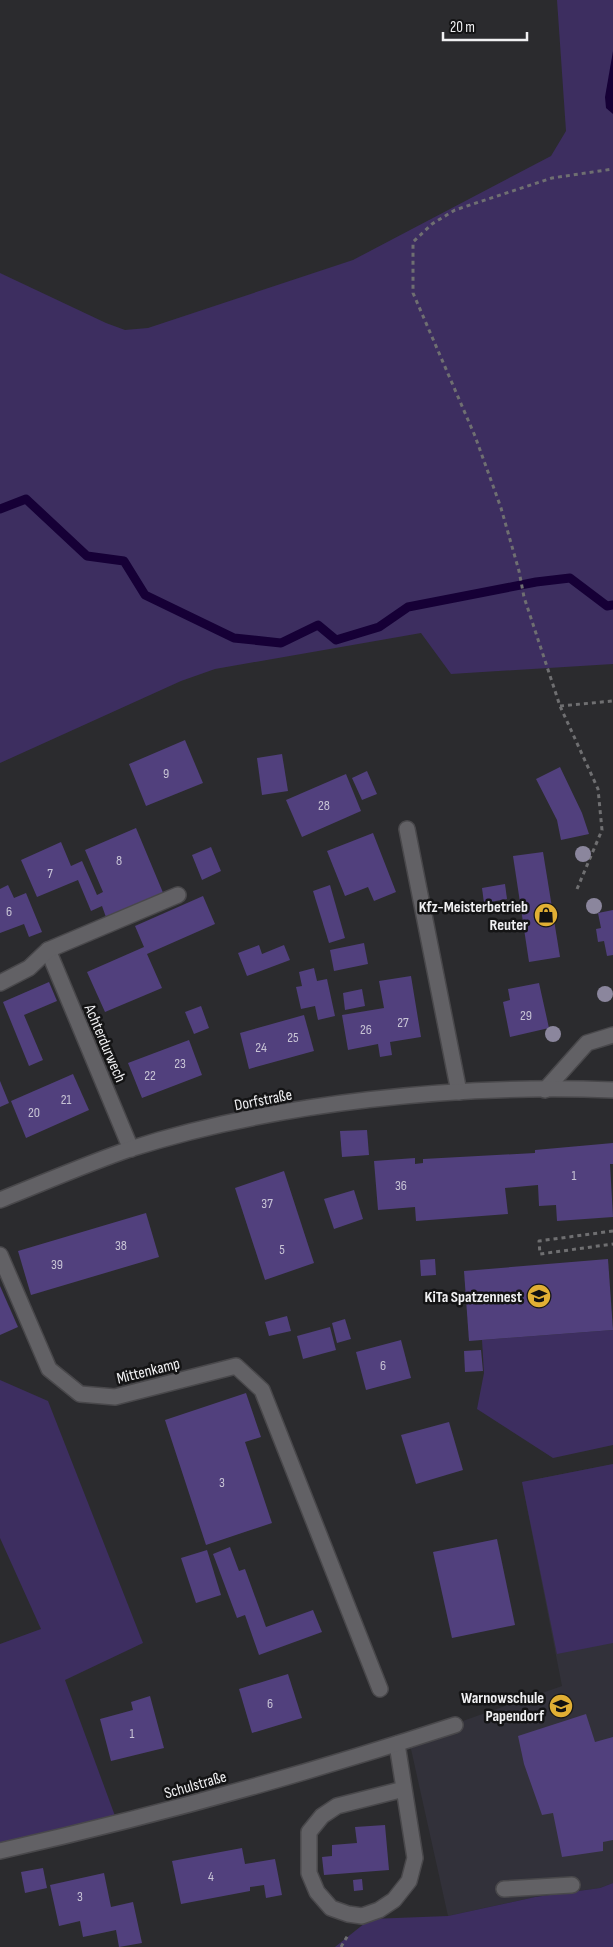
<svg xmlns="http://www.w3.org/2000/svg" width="613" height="1947" font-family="'Sofia Sans Condensed',sans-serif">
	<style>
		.built { fill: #32313a }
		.green { fill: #3d2e60 }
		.water { fill: #160036 }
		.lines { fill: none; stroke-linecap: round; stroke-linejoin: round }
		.stream { stroke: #160036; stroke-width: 9 }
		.building { fill: #51407d }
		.minor-casing { stroke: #49484b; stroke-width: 18 }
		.path { stroke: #6f6f71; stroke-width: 3; stroke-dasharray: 4 4; stroke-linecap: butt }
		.minor { stroke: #626165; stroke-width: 15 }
		.tree { fill: #8b869d }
		.labels { text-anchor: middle; stroke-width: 5; stroke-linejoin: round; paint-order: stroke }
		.number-label { font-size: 14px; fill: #c8c4d5 }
		.poi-label { font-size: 16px; font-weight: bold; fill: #f0f0f2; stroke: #141415; text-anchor: end }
		.street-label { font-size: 16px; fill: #f0f0f2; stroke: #141415 }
	</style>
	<rect width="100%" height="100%" fill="#2b2b2e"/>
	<polygon class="built" points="613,1464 613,1883 600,1888 535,1897 448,1916 409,1740 562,1686 522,1482"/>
	<g class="green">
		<polygon points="557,0 613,0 613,664 451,674 421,633 215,669 181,681 0,763 0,273 106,323 125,330 148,328 353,260 551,156 566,131"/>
		<polygon points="613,1330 613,1445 553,1458 477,1409 484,1373 482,1340"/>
		<polygon points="0,1380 48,1401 143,1643 65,1680 118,1824 0,1851 0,1644 41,1629 0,1538"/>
		<polygon points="613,1464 613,1643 557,1654 522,1482"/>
		<polygon points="613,1883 613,1947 335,1947 370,1919 448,1916 535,1897 600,1888"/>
	</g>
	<polygon class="water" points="613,51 613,114 606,108 605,97"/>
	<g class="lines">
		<polyline class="stream" points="0,509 26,499 87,556 124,561 145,595 234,638 281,643 318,625 336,640 379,627 408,607 536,582 570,578 607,606 613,605"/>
	</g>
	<g class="building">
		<polygon points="185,740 203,783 146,806 129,764"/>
		<polygon points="282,754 288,791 262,795 257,758"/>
		<polygon points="560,767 582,813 589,834 561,840 557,820 536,779"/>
		<polygon points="367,771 377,794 362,800 352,778"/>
		<polygon points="346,774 361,811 302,837 286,800"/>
		<polygon points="136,828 164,895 107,920 102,906 91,911 78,880 37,897 21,860 61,842 71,866 82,861 97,895 103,892 85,850"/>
		<polygon points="373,833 396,892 374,901 368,887 345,896 327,851"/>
		<polygon points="211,847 221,871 202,880 192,855"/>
		<polygon points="543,852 560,957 529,962 513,856"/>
		<polygon points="505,884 507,899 484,903 482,888"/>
		<polygon points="8,885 14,898 26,893 42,932 29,937 24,924 0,933 0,889"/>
		<polygon points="330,885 345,938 329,943 313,891"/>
		<polygon points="203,896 215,924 147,954 162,988 105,1012 87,972 144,947 135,926"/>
		<polygon points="613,910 613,955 607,956 604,941 598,942 596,929 601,928 598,913"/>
		<polygon points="364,943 368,964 334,971 330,950"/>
		<polygon points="259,945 262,954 284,945 290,960 247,976 238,953"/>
		<polygon points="314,968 317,981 327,979 335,1016 318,1020 315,1006 301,1009 296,987 302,986 299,972"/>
		<polygon points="411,976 421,1037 390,1042 392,1055 380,1057 378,1044 348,1050 342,1015 384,1008 379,981"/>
		<polygon points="49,982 57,1001 24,1015 43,1060 29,1066 3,1002"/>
		<polygon points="539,983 549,1028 510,1037 503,1002 510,1000 508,989"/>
		<polygon points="362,989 365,1006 345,1010 343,993"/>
		<polygon points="201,1006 209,1028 194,1034 185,1012"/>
		<polygon points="304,1015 314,1051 249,1069 240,1033"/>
		<polygon points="189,1040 202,1075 142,1098 128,1063"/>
		<polygon points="73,1074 89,1110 26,1138 11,1101"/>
		<polygon points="0,1081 9,1103 0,1107"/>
		<polygon points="367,1130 369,1155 342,1157 340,1131"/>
		<polygon points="613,1143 613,1164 610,1164 613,1217 557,1221 556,1205 539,1206 538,1185 505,1188 508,1214 416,1221 415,1207 378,1210 374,1161 415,1158 415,1164 423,1163 423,1159 535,1153 535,1150"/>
		<polygon points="284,1171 314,1263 265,1280 235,1188"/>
		<polygon points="354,1190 363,1219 334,1229 324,1199"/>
		<polygon points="146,1213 159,1257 31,1295 18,1251"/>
		<polygon points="435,1259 436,1275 421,1276 420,1260"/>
		<polygon points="608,1259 613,1330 469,1341 464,1271"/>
		<polygon points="0,1286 18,1327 0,1335"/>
		<polygon points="287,1316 291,1331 269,1336 265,1322"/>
		<polygon points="345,1319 351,1339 337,1343 332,1323"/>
		<polygon points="330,1327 336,1350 303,1359 297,1336"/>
		<polygon points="401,1340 411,1378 366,1390 356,1352"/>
		<polygon points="481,1350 483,1371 465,1372 464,1351"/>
		<polygon points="246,1393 261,1437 245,1442 272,1523 206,1545 165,1420"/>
		<polygon points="449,1422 463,1470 416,1484 401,1435"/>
		<polygon points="497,1539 515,1625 452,1638 433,1552"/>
		<polygon points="230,1547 239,1571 245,1569 266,1627 313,1610 322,1632 259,1655 245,1615 237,1618 213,1554"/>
		<polygon points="207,1550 221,1595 196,1603 181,1558"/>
		<polygon points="288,1674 302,1718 252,1733 239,1689"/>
		<polygon points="150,1696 164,1748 111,1761 100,1719 133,1710 131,1702"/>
		<polygon points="586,1714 595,1742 613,1737 613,1840 603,1842 603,1851 562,1857 553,1813 542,1815 524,1764 518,1736"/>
		<polygon points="385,1825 389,1870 324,1875 322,1857 332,1856 332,1845 357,1843 355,1827"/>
		<polygon points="242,1848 245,1864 275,1859 282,1895 266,1898 264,1885 250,1887 250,1891 181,1904 172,1861"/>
		<polygon points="43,1868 47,1888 25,1893 21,1872"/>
		<polygon points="104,1873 111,1907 133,1902 142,1943 119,1947 116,1930 83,1937 80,1921 59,1926 50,1885"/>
		<polygon points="362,1879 363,1890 354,1891 353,1880"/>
	</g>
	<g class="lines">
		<g class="minor-casing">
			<g id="minor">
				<polyline points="407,829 459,1092"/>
				<polyline points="48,950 131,1149"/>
				<polyline points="0,983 29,968 48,950 178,895"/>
				<polyline points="545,1090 587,1043 613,1035"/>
				<path d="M0,1200C43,1183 86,1164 130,1149C277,1102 459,1084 613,1090"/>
				<polyline points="0,1255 49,1369 80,1394 115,1397 236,1366 262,1390 380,1689"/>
				<polyline points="397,1744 415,1858 409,1881 394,1900 379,1910 362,1916 348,1914 331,1908 317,1892 309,1873 309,1832 322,1816 337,1806 404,1789"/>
				<path d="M0,1851C154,1816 306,1774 455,1725"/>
				<polyline points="504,1889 572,1885"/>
			</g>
		</g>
		<g class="path">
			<polyline points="560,706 613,701"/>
			<polyline points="577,889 602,830 598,789 560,706 524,597 519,571 501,508 475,436 413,293 413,242 432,224 455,210 552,178 613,169"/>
			<polyline points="613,1231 539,1241 540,1254 613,1244"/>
			<polyline points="341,1947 348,1935"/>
		</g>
		<use href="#minor" class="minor"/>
	</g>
	<g class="tree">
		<circle cx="583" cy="854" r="8"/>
		<circle cx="594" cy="906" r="8"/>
		<circle cx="605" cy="994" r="8"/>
		<circle cx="553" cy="1034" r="8"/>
	</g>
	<defs>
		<g id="shop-disc" transform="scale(1.25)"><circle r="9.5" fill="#e1af34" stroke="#141415"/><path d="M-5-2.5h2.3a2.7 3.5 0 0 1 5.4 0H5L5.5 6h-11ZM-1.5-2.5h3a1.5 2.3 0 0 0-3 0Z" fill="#111"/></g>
		<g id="school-disc" transform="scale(1.25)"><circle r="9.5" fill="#e1af34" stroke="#141415"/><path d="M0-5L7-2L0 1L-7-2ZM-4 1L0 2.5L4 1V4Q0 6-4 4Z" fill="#111"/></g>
	</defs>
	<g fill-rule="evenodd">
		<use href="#shop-disc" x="546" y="915"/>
		<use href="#school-disc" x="539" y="1296"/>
		<use href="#school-disc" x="561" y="1706"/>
	</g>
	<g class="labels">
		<g class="number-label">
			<text x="166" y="778">9</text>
			<text x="324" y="810">28</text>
			<text x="119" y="865">8</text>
			<text x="50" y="878">7</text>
			<text x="9" y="916">6</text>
			<text x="526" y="1020">29</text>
			<text x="403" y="1027">27</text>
			<text x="366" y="1034">26</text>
			<text x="293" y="1042">25</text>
			<text x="261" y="1052">24</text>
			<text x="180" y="1068">23</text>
			<text x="150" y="1080">22</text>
			<text x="66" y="1104">21</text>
			<text x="34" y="1117">20</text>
			<text x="574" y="1180">1</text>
			<text x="401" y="1190">36</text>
			<text x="267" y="1208">37</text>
			<text x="121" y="1250">38</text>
			<text x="282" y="1254">5</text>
			<text x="57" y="1269">39</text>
			<text x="383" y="1370">6</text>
			<text x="222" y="1487">3</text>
			<text x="270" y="1708">6</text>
			<text x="132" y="1738">1</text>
			<text x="211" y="1881">4</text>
			<text x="80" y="1901">3</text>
		</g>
		<g class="poi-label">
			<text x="528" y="912">Kfz-Meisterbetrieb<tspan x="528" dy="18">Reuter</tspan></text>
			<text x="522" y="1302">KiTa Spatzennest</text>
			<text x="544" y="1703">Warnowschule<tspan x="544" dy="18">Papendorf</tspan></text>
		</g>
		<g class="street-label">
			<text transform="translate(106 1043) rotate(67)" y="6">Achterdurwech</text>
			<text transform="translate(263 1099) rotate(-11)" y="6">Dorfstraße</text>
			<text transform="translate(148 1370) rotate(-14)" y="6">Mittenkamp</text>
			<text transform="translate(195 1784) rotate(-16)" y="6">Schulstraße</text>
		</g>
	</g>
	<path d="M443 32v8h84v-8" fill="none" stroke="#f0f0f2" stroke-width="2.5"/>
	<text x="450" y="32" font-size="15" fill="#f0f0f2" stroke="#141415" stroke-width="4" paint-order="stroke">20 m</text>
</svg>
